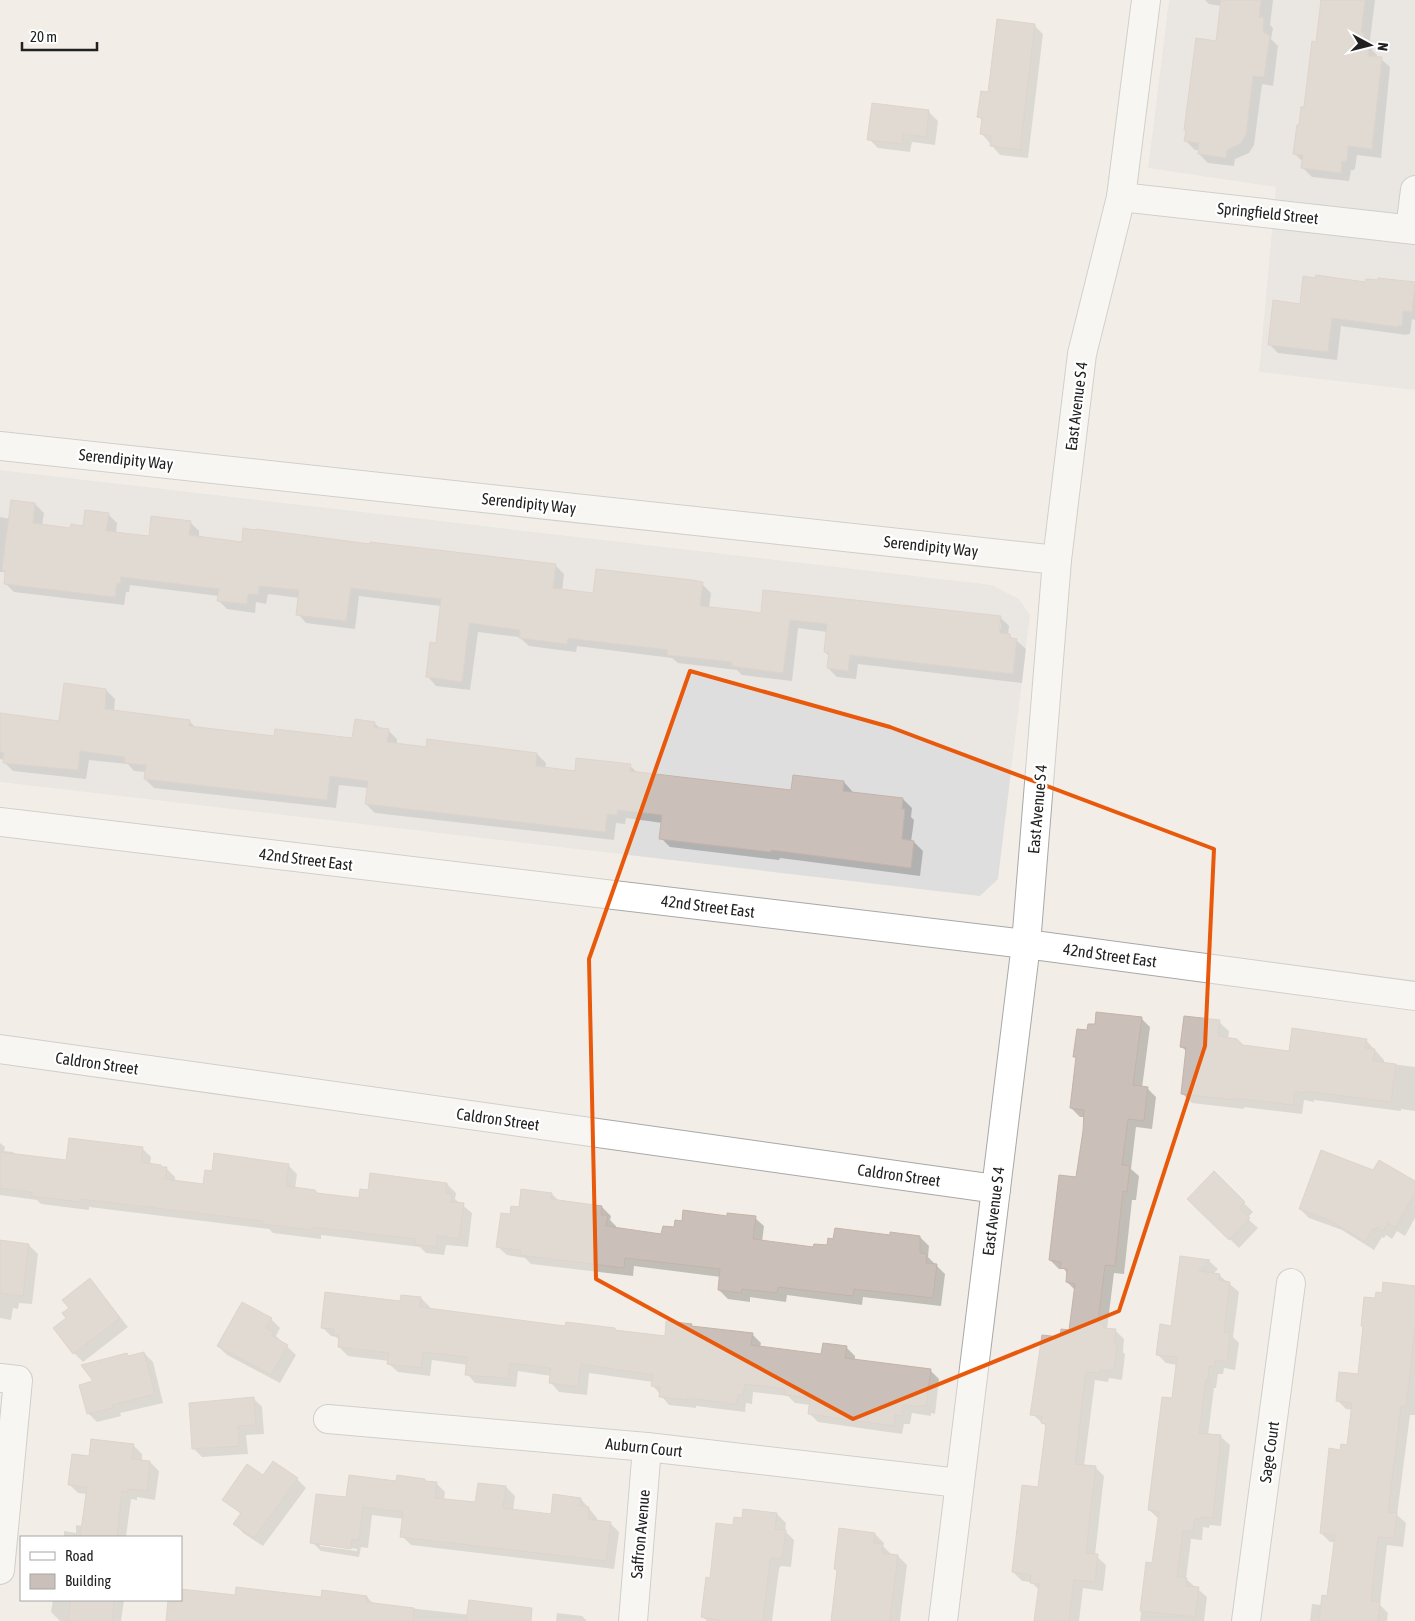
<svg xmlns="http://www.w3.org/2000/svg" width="1415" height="1621" font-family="'Asap Condensed',sans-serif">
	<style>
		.residential { fill: #dfdede }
		.shadow { fill: #0003; fill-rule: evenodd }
		.building { fill: #cbc0b9; stroke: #c6b3a8 }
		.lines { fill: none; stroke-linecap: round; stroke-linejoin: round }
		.minor-casing { stroke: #a8a8a8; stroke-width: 30 }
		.minor { stroke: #fff; stroke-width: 28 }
		.marked { fill: none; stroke: #e8590c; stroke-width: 4; stroke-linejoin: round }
		.labels { text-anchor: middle; stroke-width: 4.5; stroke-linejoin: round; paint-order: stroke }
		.street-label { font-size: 16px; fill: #212121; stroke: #fff }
	</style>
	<rect width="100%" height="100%" fill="#f2eee7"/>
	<g class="residential">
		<polygon points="1169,0 1415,0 1415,390 1259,372 1276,187 1148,168"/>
		<polygon points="0,470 992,585 1019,599 1030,615 998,879 980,896 0,782"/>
	</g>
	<g class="shadow">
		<polygon points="1205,0 1273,0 1270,25 1273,28 1271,39 1278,46 1273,86 1262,84 1254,145 1249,153 1235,159 1234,166 1208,163 1199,154 1200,150 1195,150 1186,141 1187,131 1185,129 1217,42 1222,6 1209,4"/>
		<polygon points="1320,0 1375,0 1370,40 1373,43 1372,50 1377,55 1377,58 1381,59 1390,67 1381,158 1357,155 1355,168 1354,170 1351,170 1349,181 1312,177 1303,168 1303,162 1294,153 1305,109 1317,43 1322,2"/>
		<polygon points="1034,25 1043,34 1028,158 1000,155 982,134 983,121 979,117 989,94"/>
		<polygon points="929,112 938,121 935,145 912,142 910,152 878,148 869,139"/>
		<polygon points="1379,279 1415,284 1415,320 1412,319 1410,334 1407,334 1407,335 1341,326 1337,360 1278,353 1269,344 1301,305 1366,283 1379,281"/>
		<path d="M35,504L44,513L42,526L71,529L84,527L108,514L117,523L116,534L150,538L190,522L199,531V538L243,543L371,545L555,565L564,574L562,591L594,595L702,584L711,593L709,608L762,614L1000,617L1009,626L1008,635L1017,641L1026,649L1022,683L858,664L856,679L837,677L828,668L829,656L825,652L827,632L798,628L792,681L742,675L737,670L678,663L672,658L577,646L576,652L529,646L519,637L478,632L470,690L436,686L428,677L437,644L441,606L359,596L355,629L306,623L298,614L300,598L268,594L266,604L256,602L255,613L227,609L218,600L219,596L130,585L129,592H126L124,605L14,592L5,583L6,572H0V517L10,519ZM999,623H1001L999,639Z"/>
		<polygon points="106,690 115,699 114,712 189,721 196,728 275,737 353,740 374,723 381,729 388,730 397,739 397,745 427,749 537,754 546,763 545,769 576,773 630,766 638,773 792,791 844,782 852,791 852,793 903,799 912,808 911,817 914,820 911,842 914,842 923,851 920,876 780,858 779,860 670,847 661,838 663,823 626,818 625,824 616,823 614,840 375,813 366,804 368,788 339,785 336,808 154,788 145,779 146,772 134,771 128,764 89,760 86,779 13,771 4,762 5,760 0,759 0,715 60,722"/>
		<polygon points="1141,1018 1150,1027 1142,1088 1147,1088 1156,1097 1152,1129 1136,1127 1131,1169 1139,1176 1136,1200 1132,1200 1124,1274 1114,1273 1107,1329 1115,1330 1124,1339 1123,1352 1125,1354 1122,1380 1109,1378 1108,1382 1095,1380 1084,1466 1095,1467 1104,1476 1095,1555 1106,1565 1103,1591 1083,1588 1079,1621 1035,1621 1039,1590 1031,1582 1022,1581 1013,1572 1040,1488 1047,1427 1032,1414 1061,1338 1070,1332 1075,1290 1067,1282 1068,1274 1064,1269 1059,1269 1050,1260 1078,1179 1085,1117 1080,1117 1071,1108 1077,1059 1075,1057 1089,1032"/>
		<polygon points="1219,1022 1229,1031 1228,1039 1243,1046 1290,1052 1366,1040 1384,1060 1384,1063 1415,1067 1415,1111 1401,1109 1401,1111 1314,1100 1314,1102 1304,1100 1302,1114 1244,1107 1244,1109 1192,1103 1182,1093 1187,1052 1182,1047"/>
		<polygon points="0,1143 5,1147 4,1151 13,1152 15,1154 67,1161 142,1148 151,1157 150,1165 166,1168 175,1177 175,1181 204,1185 288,1165 297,1174 295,1189 318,1195 360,1200 369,1191 447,1184 456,1193 455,1199 472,1213 468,1247 446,1245 444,1255 426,1253 420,1247 321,1235 321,1239 273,1233 269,1229 89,1207 89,1210 41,1204 37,1200 0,1195"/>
		<polygon points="1374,1172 1415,1183 1415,1218 1405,1236 1397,1231 1392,1239 1386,1235 1384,1238 1382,1237 1374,1250 1342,1230 1309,1218 1300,1209"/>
		<polygon points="1214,1173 1253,1212 1247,1218 1258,1228 1239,1248 1189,1199"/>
		<polygon points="552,1194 559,1201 602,1207 611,1216 610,1220 616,1226 616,1228 662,1236 675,1228 728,1217 755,1218 764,1226 762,1242 814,1248 891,1236 920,1237 929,1246 928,1257 945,1274 941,1306 863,1297 862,1305 787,1295 786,1302 750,1297 750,1302 728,1299 719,1290 721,1277 634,1266 633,1276 531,1264 525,1258 507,1255 498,1247 511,1215 520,1208"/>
		<polygon points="0,1242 29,1245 38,1254 32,1304 19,1303 18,1309 13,1308 11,1320 0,1318"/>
		<polygon points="1181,1257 1209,1261 1218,1269 1213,1274 1219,1275 1239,1292 1233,1337 1239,1343 1235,1370 1224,1368 1223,1374 1218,1374 1216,1388 1214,1388 1208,1435 1221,1437 1230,1445 1221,1526 1210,1525 1209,1528 1203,1527 1202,1540 1191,1539 1186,1579 1207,1597 1204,1621 1140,1621 1147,1564 1154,1565 1159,1519 1149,1510 1173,1400 1177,1365 1166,1363 1157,1354 1172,1327"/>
		<polygon points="90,1280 98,1289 128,1327 83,1362 74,1353 67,1319 70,1308"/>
		<polygon points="1415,1287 1415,1415 1410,1415 1397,1515 1406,1523 1403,1547 1387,1545 1380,1605 1388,1613 1387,1621 1310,1621 1312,1604 1322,1605 1328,1597 1335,1542 1330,1542 1321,1533 1341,1451 1348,1446 1353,1410 1346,1409 1337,1400 1359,1376 1364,1328 1362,1325 1376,1300 1383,1294"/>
		<polygon points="421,1298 430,1307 429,1310 566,1328 615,1329 617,1331 666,1337 691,1325 693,1327 752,1334 761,1343 760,1347 822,1356 846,1347 855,1356 855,1361 930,1370 939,1379 935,1414 931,1413 931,1416 912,1413 910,1424 904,1424 902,1434 818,1422 809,1413 810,1405 795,1403 788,1396 753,1392 752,1404 746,1403 745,1412 696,1406 696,1408 669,1405 653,1386 653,1382 589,1373 587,1395 559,1392 551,1383 551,1376 518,1371 516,1387 475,1383 467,1374 468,1365 432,1360 430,1376 398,1372 389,1364 389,1361 348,1356 339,1347 340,1341 336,1337 331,1336 322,1327 401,1302"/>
		<polygon points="271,1319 280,1328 276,1336 296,1355 280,1383 227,1355 218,1346"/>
		<polygon points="144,1353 153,1362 163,1403 120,1413 121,1416 97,1422 88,1413 95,1381 129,1357"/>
		<polygon points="253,1398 262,1407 264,1434 246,1435 248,1454 202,1457 193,1448"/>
		<polygon points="133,1445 142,1454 142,1461 150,1462 159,1471 155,1500 137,1497 137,1500 131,1499 126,1537 64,1537 64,1531 76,1533 76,1525 83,1526 87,1494 78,1493 69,1484 90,1457"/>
		<polygon points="264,1477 297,1479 306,1488 263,1546 243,1533 235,1524 241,1514 224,1500"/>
		<path d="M425,1480L427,1482L436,1483L445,1492L444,1500L476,1504L506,1487L515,1496L513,1511L552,1515L581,1499L597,1518V1522L610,1523L619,1532L614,1569L411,1545L402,1536L404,1519L372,1515L368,1548L361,1547L359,1557L321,1551L312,1542L347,1499L397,1482ZM320,1543L357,1549V1551L320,1546Z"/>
		<polygon points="777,1514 786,1523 785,1531 794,1540 791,1567 781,1566 779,1569 772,1621 707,1621 703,1617 711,1579 734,1526 743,1519"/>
		<polygon points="875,1534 884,1543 883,1546 891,1554 898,1556 907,1565 900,1621 832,1621 838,1571 835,1569"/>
		<polygon points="236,1597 322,1599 367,1597 374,1604 524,1621 167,1621 169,1600"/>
		<polygon points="53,1600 124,1600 121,1621 60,1621 51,1612"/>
		<polygon points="557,1613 582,1616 587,1621 556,1621"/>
	</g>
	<g class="building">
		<polygon points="1221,0 1261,0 1259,17 1264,18 1263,32 1270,36 1264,77 1253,76 1246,135 1240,144 1227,150 1226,158 1198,154 1199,143 1184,141 1186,130 1184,130 1196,38 1216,41"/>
		<polygon points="1321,0 1365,0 1361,32 1364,33 1363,44 1369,45 1368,56 1382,57 1372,149 1348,146 1347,159 1345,162 1342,161 1341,173 1301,168 1303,155 1293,154 1297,125 1299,125 1301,107 1304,107 1312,41 1316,42"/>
		<polygon points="997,19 1035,24 1020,150 990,146 991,136 980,134 982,118 977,117 981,91 988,92"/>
		<polygon points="872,103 929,110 926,137 903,134 902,144 867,140"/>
		<polygon points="1316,275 1365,282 1366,279 1378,280 1378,278 1415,282 1412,312 1403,311 1402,326 1399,325 1398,327 1332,318 1328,352 1268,345 1273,300 1300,304 1303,276 1315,278"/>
		<polygon points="11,500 35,503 33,523 70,528 71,524 83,526 85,510 109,513 106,531 149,536 151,516 191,521 189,535 242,542 243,528 255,530 256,529 370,544 370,542 556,564 553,588 593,593 596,569 692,580 703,582 700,606 738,610 761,613 763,590 1001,616 999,633 1010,634 1010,638 1017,639 1013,674 850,655 848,671 827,668 829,653 824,652 827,624 790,620 783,673 731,666 732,662 667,655 668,650 568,638 567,644 519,638 520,630 469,623 462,682 426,677 430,642 436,643 441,599 351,588 346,621 296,615 299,590 259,586 258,595 248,594 247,604 217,601 219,589 121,577 120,584 117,583 115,597 4,584 5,571 2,570"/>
		<polygon points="64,683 106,689 105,709 190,720 189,726 274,736 275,729 352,738 355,719 375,722 374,727 389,729 387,742 426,747 427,739 537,753 536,766 575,771 576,758 631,764 630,771 791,790 793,775 844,781 843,791 903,798 902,809 905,809 902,839 914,841 911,868 771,850 771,852 659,839 662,815 618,810 617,815 607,814 605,832 365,804 368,781 330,776 327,800 144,779 146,765 124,763 125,757 80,751 78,770 3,763 4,753 0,751 0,713 59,721"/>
		<polygon points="1096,1012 1142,1017 1133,1085 1148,1087 1144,1121 1128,1119 1122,1165 1130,1166 1127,1192 1123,1191 1115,1266 1105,1265 1098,1323 1104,1324 1103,1328 1116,1329 1114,1344 1117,1344 1114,1371 1100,1370 1100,1373 1086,1372 1075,1464 1096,1466 1086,1553 1098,1554 1095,1582 1074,1580 1069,1621 1034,1621 1039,1584 1030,1583 1031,1575 1012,1572 1022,1485 1038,1487 1046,1424 1041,1423 1042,1416 1030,1415 1042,1335 1060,1337 1061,1329 1069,1330 1075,1284 1066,1282 1067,1269 1060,1268 1061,1262 1049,1260 1059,1175 1076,1177 1083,1131 1084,1110 1070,1108 1076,1057 1073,1057 1077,1029 1087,1030 1088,1024 1095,1024"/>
		<polygon points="1184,1016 1220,1020 1218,1036 1237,1039 1243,1045 1289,1051 1292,1028 1367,1039 1365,1048 1375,1049 1373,1061 1396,1064 1391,1102 1305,1091 1305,1093 1295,1091 1293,1105 1235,1098 1235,1100 1181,1094 1186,1048 1180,1047"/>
		<polygon points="69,1138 143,1147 141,1162 161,1165 162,1167 167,1167 165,1179 203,1184 205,1170 212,1171 214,1153 289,1164 286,1186 315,1190 317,1193 359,1198 360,1189 368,1190 370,1173 447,1183 446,1193 452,1194 451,1202 464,1203 459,1239 437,1236 436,1247 415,1244 416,1239 313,1227 312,1230 262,1224 263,1221 81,1199 80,1202 31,1196 31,1192 0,1188 0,1152 66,1160"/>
		<polygon points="1321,1150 1373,1170 1379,1160 1415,1181 1415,1194 1395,1228 1388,1223 1383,1231 1377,1227 1375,1230 1373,1229 1365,1242 1331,1221 1299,1209"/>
		<polygon points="1214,1171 1245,1202 1239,1208 1250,1218 1229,1240 1187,1199"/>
		<polygon points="521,1189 552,1193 551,1199 602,1206 601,1215 608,1215 606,1226 661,1234 663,1226 674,1227 675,1220 682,1221 683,1210 727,1216 727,1213 756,1216 753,1239 813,1247 814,1244 827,1245 828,1238 833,1239 835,1228 890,1235 890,1232 920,1236 920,1253 927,1254 926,1263 937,1264 933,1298 854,1289 853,1296 778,1287 777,1293 742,1289 741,1293 718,1290 720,1269 625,1258 624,1268 520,1255 521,1250 496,1247 501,1213 510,1214 511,1206 519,1207"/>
		<polygon points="0,1240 29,1244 23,1296 0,1293"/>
		<polygon points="1180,1256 1210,1260 1199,1271 1220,1274 1219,1280 1230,1282 1224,1332 1230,1333 1227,1362 1215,1360 1215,1366 1209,1366 1208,1380 1206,1379 1199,1433 1221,1435 1213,1518 1201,1517 1201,1519 1195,1519 1193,1532 1183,1530 1177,1577 1187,1578 1186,1586 1199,1587 1195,1617 1140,1611 1146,1562 1152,1563 1159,1512 1148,1510 1162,1397 1172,1398 1177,1357 1156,1355 1160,1324 1171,1326"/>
		<polygon points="90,1278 120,1318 73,1354 53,1328 66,1318 62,1313 69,1308 62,1300"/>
		<polygon points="1383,1282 1415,1286 1415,1330 1410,1374 1406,1407 1401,1406 1388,1512 1397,1513 1394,1538 1378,1537 1371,1601 1380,1602 1378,1621 1319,1621 1322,1595 1327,1596 1335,1535 1320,1533 1329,1448 1340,1450 1341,1444 1347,1445 1352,1403 1336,1401 1339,1372 1358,1374 1363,1326 1361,1326 1364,1297 1375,1298 1376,1292 1382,1293"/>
		<polygon points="325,1292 400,1301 401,1295 421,1297 420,1307 565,1326 566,1322 615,1328 615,1330 665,1336 666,1321 692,1324 691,1326 753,1333 751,1345 821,1354 823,1343 847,1346 845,1358 931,1369 926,1406 923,1405 922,1407 903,1405 902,1416 895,1415 894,1426 808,1414 810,1398 785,1395 785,1389 745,1384 743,1395 738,1395 736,1404 687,1398 687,1400 659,1397 660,1387 651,1386 653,1375 581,1364 578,1387 549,1383 551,1368 510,1363 508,1378 465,1375 467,1357 423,1352 421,1368 387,1364 389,1353 338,1347 339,1336 333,1335 334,1329 321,1328"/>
		<polygon points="242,1302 272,1318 266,1328 274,1332 272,1336 288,1345 271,1375 217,1346"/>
		<polygon points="144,1352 155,1394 112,1405 113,1408 87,1414 79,1385 93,1381 81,1365 127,1353 128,1356"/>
		<polygon points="254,1397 256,1425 238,1426 239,1446 192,1449 189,1403"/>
		<polygon points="91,1439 134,1444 132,1459 150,1461 147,1491 128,1489 128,1492 122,1491 117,1537 80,1537 87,1487 68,1485 72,1454 89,1456"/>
		<polygon points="273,1461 298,1478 254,1538 233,1524 241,1513 222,1500 247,1464 263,1475"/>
		<polygon points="349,1475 396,1481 397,1475 425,1479 425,1481 437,1482 435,1498 475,1502 478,1483 506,1486 503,1508 551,1514 553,1494 581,1498 580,1506 589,1507 588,1519 611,1522 606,1561 400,1537 403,1512 363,1507 359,1540 352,1539 351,1549 310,1543 316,1494 346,1497"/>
		<polygon points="743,1509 777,1513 775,1529 786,1530 782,1559 772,1558 770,1560 763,1621 719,1621 719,1620 701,1617 706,1577 710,1578 716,1523 733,1525 734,1517 742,1518"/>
		<polygon points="839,1528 875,1533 874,1543 883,1544 882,1553 898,1555 890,1621 831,1621 837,1570 834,1569"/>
		<polygon points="236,1587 321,1597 322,1590 367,1596 366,1602 414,1608 413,1621 166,1621 168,1600 181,1600 181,1589 235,1595"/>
		<polygon points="71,1600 114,1600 112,1621 68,1621"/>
		<polygon points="469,1600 532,1608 531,1621 466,1621"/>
	</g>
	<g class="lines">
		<g class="minor-casing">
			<g id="minor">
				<polyline points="1121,197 1415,230"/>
				<polyline points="1410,229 1415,190"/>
				<polyline points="0,446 1057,560"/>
				<polyline points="0,822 1026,944 1415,996"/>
				<polyline points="0,1049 996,1189"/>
				<polyline points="0,1378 18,1380 0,1570"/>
				<polyline points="328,1419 647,1447 959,1483"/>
				<polyline points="633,1621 647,1447"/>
				<polyline points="943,1621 1026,944 1057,560 1082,354 1121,197 1146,0"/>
				<polyline points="1246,1621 1291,1283"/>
			</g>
		</g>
		<use href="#minor" class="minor"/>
	</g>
	<path d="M0 0H1415V1621H0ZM690,671L890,727L1214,849L1205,1046L1119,1311L853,1419L596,1279L589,959Z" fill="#f2eee7" fill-opacity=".55" fill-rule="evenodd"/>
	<path class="marked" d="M690,671L890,727L1214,849L1205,1046L1119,1311L853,1419L596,1279L589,959Z"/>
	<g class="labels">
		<g class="street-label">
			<text transform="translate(1268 213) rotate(6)" y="6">Springfield Street</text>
			<text transform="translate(1076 406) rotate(-83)" y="6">East Avenue S 4</text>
			<text transform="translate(126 459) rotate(6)" y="6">Serendipity Way</text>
			<text transform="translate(529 503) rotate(6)" y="6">Serendipity Way</text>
			<text transform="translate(931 546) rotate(6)" y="6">Serendipity Way</text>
			<text transform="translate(1037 809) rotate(-85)" y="6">East Avenue S 4</text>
			<text transform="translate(306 859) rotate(7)" y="6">42nd Street East</text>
			<text transform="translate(708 906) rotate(7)" y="6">42nd Street East</text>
			<text transform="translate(1110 955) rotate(8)" y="6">42nd Street East</text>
			<text transform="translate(97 1063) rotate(8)" y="6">Caldron Street</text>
			<text transform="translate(498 1119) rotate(8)" y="6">Caldron Street</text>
			<text transform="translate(899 1175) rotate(8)" y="6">Caldron Street</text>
			<text transform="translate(993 1211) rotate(-83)" y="6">East Avenue S 4</text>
			<text transform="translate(644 1447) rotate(6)" y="6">Auburn Court</text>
			<text transform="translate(1269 1452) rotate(-82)" y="6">Sage Court</text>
			<text transform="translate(640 1534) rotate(-85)" y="6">Saffron Avenue</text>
		</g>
	</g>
	<rect x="20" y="1536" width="162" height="65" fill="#ffffff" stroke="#a6a6a6"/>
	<rect x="30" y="1552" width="25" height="8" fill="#ffffff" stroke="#a6a6a6"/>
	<text x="65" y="1561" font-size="15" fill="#212121">Road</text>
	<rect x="30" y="1574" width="25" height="15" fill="#cbc0b9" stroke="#a6a6a6"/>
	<text x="65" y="1586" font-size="15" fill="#212121">Building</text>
	<g transform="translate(1370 45) rotate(97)" stroke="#ffffff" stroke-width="4" paint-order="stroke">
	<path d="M0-4L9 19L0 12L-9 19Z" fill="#212121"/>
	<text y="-8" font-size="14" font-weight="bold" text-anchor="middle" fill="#212121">N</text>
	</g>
	<path d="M22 42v8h75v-8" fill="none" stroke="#212121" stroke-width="2.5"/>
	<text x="30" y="42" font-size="15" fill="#212121" stroke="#ffffff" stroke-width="4" paint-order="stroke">20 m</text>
</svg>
